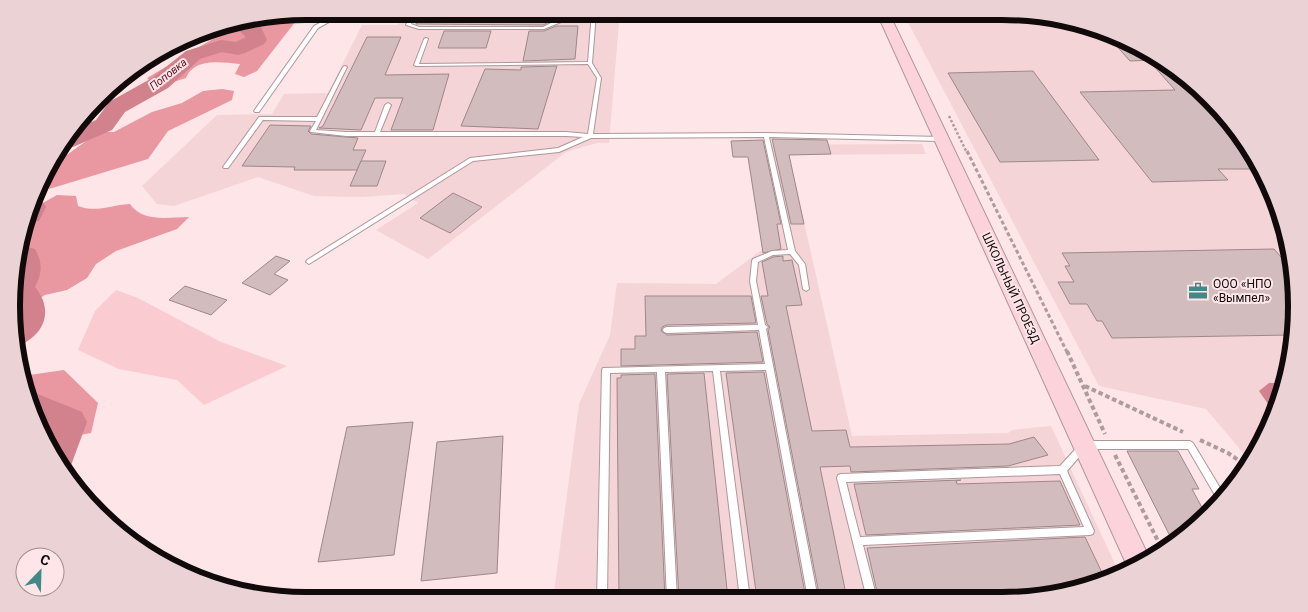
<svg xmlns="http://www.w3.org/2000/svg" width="1308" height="612" font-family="Roboto,sans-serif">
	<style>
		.built { fill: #f4d4d7 }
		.green { fill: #faccd1 }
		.forest { fill: #e997a1 }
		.water { fill: #d2828d }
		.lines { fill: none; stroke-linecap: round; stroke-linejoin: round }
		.river { fill: #d2828d; fill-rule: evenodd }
		.building { fill: #d3bcbe; stroke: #9e8789 }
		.lane-casing { stroke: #ae9799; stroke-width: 2 }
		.secondary-casing { stroke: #ae9799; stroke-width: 2 }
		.path-far2 { stroke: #ae9b9c; stroke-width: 2.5; stroke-dasharray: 2.5 2; stroke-linecap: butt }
		.path-far1 { stroke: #ae9b9c; stroke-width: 3; stroke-dasharray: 4 2.5; stroke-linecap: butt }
		.path { stroke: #ae9b9c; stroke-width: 4; stroke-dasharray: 4.5 3; stroke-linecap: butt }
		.lane { fill: #fff; fill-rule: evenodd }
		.secondary { fill: #fcd3da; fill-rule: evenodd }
		.labels { text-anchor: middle; stroke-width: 4; stroke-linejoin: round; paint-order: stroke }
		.far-water-label { font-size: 11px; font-style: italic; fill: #591123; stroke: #fee5e7 }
		.poi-label { font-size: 12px; fill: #110a0a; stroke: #fee5e7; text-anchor: start }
		.street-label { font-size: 12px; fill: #110a0a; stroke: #fee5e7 }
		.rim { fill: none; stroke: #110a0a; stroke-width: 6 }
	</style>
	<rect width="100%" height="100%" fill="#fee5e7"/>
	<g class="built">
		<polygon points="404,11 620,11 609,143 597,143 566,152 428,259 376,230 418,203 404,194 363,197 314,196 258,177 174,206 157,204 142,186 217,115 272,114 284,94 328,93 362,25 398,25"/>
		<polygon points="902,11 1002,11 1115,34 1211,98 1274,193 1297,306 1274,419 1250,461 1206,409 1099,386"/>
		<polygon points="922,144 926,154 789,155 852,436 1008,433 1012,430 1051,426 1120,575 1041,598 553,600 579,404 610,335 617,283 716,284 763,249 748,157 733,157 732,145"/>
	</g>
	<polygon class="green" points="116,290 138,298 221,342 287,366 204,405 177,380 119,369 78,350 95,311"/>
	<g class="forest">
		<path d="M303,12L257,71L244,77L235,74L240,64C220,62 194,58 186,78L170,83L153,84L147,78L228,30L230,24Z"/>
		<polygon points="222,89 234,91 232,100 168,131 148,159 49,189 54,164 99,132 114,132 152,112 182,103 203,91"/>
		<path d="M57,195L76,196L78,206C96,213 111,205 130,204C143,223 168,217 189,217L177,229L116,251L96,264L87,278L67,290L45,295L26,306L23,316L15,320L17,248L32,209Z"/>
		<polygon points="64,370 98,403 91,433 45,441 42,437 23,376"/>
	</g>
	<polygon class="water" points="1269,383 1281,383 1275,414 1259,391"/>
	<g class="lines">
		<g class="river">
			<polygon points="256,20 255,24 261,27 267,40 264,44 245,53 238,55 222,52 200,59 168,88 125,112 112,130 73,147 60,148 78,128 96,120 109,102 152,78 186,51 221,40 236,42 246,37 234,26 236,23"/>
			<polygon points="36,199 42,201 46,207 39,221 27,223"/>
			<path d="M18,245L35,249C43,263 42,273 35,287C55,311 44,337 15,347Z"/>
			<polygon points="33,392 82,412 87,422 70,468 67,469 45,441 50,429 38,423 29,393"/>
		</g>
	</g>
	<g class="building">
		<polygon points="422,11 556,11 555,19 543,25 416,24"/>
		<polygon points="556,26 578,26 575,59 523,61 529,31 544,31"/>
		<polygon points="444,31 491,31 486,48 438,48"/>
		<polygon points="1105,33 1115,34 1155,60 1130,61"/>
		<polygon points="367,37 401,37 385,75 449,74 433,130 391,130 403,98 375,98 361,130 319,128 323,126"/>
		<polygon points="1156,61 1211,98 1258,169 1218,169 1228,180 1152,182 1080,92 1175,90 1153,65"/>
		<polygon points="557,66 538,129 461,126 485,69 521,70 521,67"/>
		<polygon points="1033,71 1099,160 1000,162 948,73"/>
		<polygon points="270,125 311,126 308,131 311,134 358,138 353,150 366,150 357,170 294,170 295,167 242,166"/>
		<polygon points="772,139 827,140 831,154 789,155 804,224 791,224"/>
		<polygon points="763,140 781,224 777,224 781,249 763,253 748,157 733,157 731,141"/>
		<polygon points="361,161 386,161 377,186 350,186"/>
		<polygon points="453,193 482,207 450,233 420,218"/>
		<polygon points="1274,249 1289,266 1297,306 1291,335 1112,338 1102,321 1097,321 1087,304 1070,304 1058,282 1074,282 1065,266 1070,266 1062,253"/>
		<polygon points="276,256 290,261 274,274 288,280 270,295 242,283"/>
		<polygon points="783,256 783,261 792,260 802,305 786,306 812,431 846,430 850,447 1009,444 1034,437 1048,455 1008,466 851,472 850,466 820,467 847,599 820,599 768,330 770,327 767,324 761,296 768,296 762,262 773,257"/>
		<polygon points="185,286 227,300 211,315 169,300"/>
		<polygon points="645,296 751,296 756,323 667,325 662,327 661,331 667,335 757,332 763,362 621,366 621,349 635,349 635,336 646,336"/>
		<polygon points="764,372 806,599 757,599 726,373"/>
		<polygon points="704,373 728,599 679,599 667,374"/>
		<polygon points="655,374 665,599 619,600 617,378 621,378 621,375"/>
		<polygon points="413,422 394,555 318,562 347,427"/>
		<polygon points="503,436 497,573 421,581 437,442"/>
		<polygon points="1127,451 1178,451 1199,489 1192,489 1206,515 1181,540 1174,544"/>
		<polygon points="961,480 956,481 957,484 1060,481 1080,525 866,535 854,484"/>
		<polygon points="1085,537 1106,581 1071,590 878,596 867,548"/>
	</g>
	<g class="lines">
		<g class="lane-casing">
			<g id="lane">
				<polygon points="343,11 349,11 318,28 259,112 255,112 254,111 314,26"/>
				<polygon points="412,11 416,11 411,24 419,27 543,27 557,20 558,11 562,11 561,22 544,29 419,29 406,25"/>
				<polygon points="592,12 596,13 592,63 601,78 593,134 766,133 941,137 944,139 941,141 769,137 795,251 805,264 809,289 806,291 803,289 799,265 790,254 773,255 758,262 756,281 765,325 768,327 766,329 818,599 808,599 766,370 720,371 750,599 740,599 713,371 665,372 677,599 667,599 657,372 610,373 607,600 597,600 602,370 603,368 765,364 759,330 667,333 664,332 663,330 664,328 667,327 758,325 750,281 752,261 753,259 772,251 788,250 764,137 591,138 559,152 473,161 309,264 306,262 307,260 470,158 558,148 583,137 566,136 346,136 311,132 310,131 316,121 263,120 228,168 224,168 223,167 259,117 317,117 343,67 345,66 347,67 316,130 346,132 375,132 385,105 388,103 391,105 380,132 566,132 588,134 597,78 588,64 416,66 414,65 424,39 426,38 428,39 419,64 588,62"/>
				<path d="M1084,441H1190L1193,443L1225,496L1219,502L1188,449H1086L1067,471L1094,531L1093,534L1090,535L863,545L877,599H867L837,478L838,475L841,474L1060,466L1081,443ZM1060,474L1084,527L860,537L846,482Z"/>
			</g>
		</g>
		<g class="secondary-casing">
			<polygon id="secondary" points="876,11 888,11 1148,555 1149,559 1129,570"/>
		</g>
		<polyline class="path-far2" points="949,116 967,153"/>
		<polyline class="path-far1" points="967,151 1067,352"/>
		<g class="path">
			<polyline points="1067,351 1105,434"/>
			<polyline points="1085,386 1183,432"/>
			<polyline points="1200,440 1228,453 1247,466"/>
			<polyline points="1115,455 1163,551"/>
		</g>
		<use href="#lane" class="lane"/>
		<use href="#secondary" class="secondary"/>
	</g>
	<defs>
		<g id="office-bare" transform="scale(1.5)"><path d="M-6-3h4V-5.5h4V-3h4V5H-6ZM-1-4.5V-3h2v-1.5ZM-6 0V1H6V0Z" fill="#418986" stroke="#fee5e7" stroke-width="2.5" paint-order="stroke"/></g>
	</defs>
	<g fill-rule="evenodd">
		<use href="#office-bare" x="1198" y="291"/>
	</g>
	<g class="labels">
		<g class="far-water-label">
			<text transform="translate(168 74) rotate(-38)" y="4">Поповка</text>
		</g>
		<g class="poi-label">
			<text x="1213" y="288">ООО «НПО<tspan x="1213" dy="14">«Вымпел»</tspan></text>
		</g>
		<g class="street-label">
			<text transform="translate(1011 288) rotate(65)" y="4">ШКОЛЬНЫЙ ПРОЕЗД</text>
		</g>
	</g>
	<path d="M0 0H1308V612H0ZM306 20H1002A286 286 0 0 1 1288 306V306A286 286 0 0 1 1002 592H306A286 286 0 0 1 20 306V306A286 286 0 0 1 306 20Z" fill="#ebd3d5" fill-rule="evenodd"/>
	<path class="rim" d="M306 20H1002A286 286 0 0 1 1288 306V306A286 286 0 0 1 1002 592H306A286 286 0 0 1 20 306V306A286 286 0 0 1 306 20Z"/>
	<g transform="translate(40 572) rotate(23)"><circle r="24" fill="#fee5e7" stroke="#9f8d8f"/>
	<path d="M0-4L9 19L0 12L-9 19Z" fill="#418986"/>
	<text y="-8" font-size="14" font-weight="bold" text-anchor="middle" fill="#110a0a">С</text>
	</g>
</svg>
